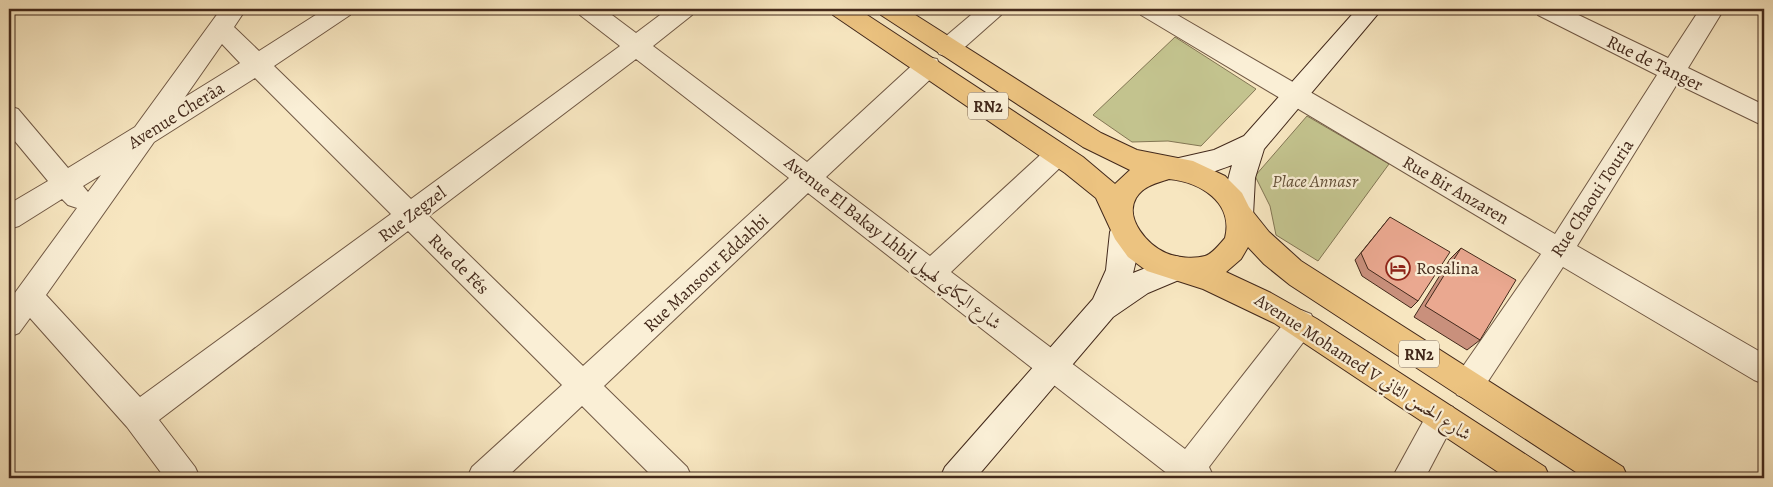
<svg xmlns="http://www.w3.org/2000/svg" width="1773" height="487" font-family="Alegreya,Amiri,serif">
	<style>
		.green { fill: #c3c38e; stroke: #837654 }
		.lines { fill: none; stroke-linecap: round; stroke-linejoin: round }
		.street-casing { stroke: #705844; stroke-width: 2 }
		.secondary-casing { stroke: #43291b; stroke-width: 2 }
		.highway-casing { stroke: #43291b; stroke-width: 2 }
		.street { fill: #faefd6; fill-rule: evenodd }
		.secondary { fill: #faefd6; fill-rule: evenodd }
		.highway { fill: #ecc380; fill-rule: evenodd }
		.wall { fill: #c9907c; stroke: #43291b }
		.building { fill: #eaa890; stroke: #43291b }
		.labels { text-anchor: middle; stroke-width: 4.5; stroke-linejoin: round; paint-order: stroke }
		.shield { fill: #faefd6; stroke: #7a6453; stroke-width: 1 }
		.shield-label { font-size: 16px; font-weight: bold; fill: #43291b }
		.street-label { font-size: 18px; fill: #43291b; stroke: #faefd6 }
		.park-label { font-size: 18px; font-style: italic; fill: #635038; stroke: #faefd6 }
		.poi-label { font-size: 18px; fill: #43291b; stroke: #faefd6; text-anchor: start }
	</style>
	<rect width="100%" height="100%" fill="#f7e6c0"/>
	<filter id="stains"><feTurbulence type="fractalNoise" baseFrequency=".004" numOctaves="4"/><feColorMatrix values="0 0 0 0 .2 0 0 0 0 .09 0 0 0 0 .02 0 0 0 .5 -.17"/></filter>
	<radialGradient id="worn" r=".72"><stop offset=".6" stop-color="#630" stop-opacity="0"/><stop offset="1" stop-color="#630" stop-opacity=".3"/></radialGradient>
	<g class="green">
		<polygon points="1175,37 1256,89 1201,146 1168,141 1132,142 1093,115"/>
		<polygon points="1307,116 1389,164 1318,261 1276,235 1270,206 1255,176"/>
	</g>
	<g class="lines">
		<g class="street-casing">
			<g id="street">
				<path d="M221,9H246L234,27L259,51L325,9H354L350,15L274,66L411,199L620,46L580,15L576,9H604L636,33L668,9H696L692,15L653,46L807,162L919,59L928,57L937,59L940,66L937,73L826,177L930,256L1049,147L1058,143L1067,147L1071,154L1067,161L951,272L1185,449L1291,314L1301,310L1311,314L1315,323L1311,332L1209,467L1214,478H1173L808,193L604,386L687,467L692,478H654L582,406L506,478H467L472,467L562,385L408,231L159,420L195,467L200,478H165L127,427L30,318L19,333L9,337V301L77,208L68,205L62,199L19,226L9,229V204L48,181L9,134V106L18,109L68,168L135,127ZM222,44L240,63L185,97ZM636,59L789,178L583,366L429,216ZM255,78L391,214L140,397L46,295L154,142ZM101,175L88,192L83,186Z"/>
				<polygon points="978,9 1005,9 1001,15 957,54 948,57 939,54 936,48 939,42"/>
				<polygon points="1137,9 1167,9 1555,234 1657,75 1538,15 1534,9 1566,9 1668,58 1700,9 1724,9 1688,68 1764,105 1764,126 1677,84 1577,246 1764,354 1764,384 1754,380 1563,267 1479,395 1468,399 1457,395 1453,385 1457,375 1541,254 1141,15"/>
				<polygon points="1442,403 1453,407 1457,417 1425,478 1392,478 1431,407"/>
			</g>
		</g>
		<g class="secondary-casing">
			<g id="secondary">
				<path d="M1357,9H1382L1264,149L1255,178L1253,215L1249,223L1239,226L1229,223C1221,206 1227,182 1232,165C1213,172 1189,182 1170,176L1166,168L1170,160L1214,150L1244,136Z"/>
				<path d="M1124,220L1134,224C1141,239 1137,258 1133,273L1176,256L1186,259L1190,268L1186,277L1148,293L1113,317L976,478H940L945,467L1093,299L1106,270L1110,232L1114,224Z"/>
			</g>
		</g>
		<g class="highway-casing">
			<path id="highway" d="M829,9H858L1083,157L1115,184L1130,170L1083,147L881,15L877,9H906L1101,133L1137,150L1193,161L1225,176L1242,193L1249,207L1269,232L1301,261L1623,467L1628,478H1585L1290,285L1264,264L1248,247L1241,259L1226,272L1271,293L1317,319L1545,467L1550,478H1507L1274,323L1203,289L1147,271L1128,257L1115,239L1096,198L1065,173L833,15ZM1169,179C1200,182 1234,202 1225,238C1220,244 1212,254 1205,256C1194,259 1177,258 1166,253C1148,245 1124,219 1136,198C1143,186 1157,183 1169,179Z"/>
		</g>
		<use href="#street" class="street"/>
		<use href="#secondary" class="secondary"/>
		<use href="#highway" class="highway"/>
	</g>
	<g class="wall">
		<polygon points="1390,217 1418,301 1411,308 1362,276 1355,260"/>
		<polygon points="1461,248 1480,340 1467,350 1414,317 1450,259"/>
	</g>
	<g class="building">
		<polygon points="1390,217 1450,252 1418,301 1368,269 1361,253"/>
		<polygon points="1461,248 1516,280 1480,340 1425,306"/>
	</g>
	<defs>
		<g id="hotel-ring" transform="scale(1.25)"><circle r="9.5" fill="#faefd6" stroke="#8f2418" stroke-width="1.5"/><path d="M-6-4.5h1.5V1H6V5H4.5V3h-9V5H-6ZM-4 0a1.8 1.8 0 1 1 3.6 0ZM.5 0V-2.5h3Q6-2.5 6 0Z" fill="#8f2418"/></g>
	</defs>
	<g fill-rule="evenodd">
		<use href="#hotel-ring" x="1398" y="268"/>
	</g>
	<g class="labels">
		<g class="shield">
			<rect x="968" y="92.5" width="40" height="27" rx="4"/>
			<rect x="1399" y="340.5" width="40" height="27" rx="4"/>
		</g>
		<g class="shield-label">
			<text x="988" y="112">RN2</text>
			<text x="1419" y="360">RN2</text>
		</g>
		<g class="street-label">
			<text transform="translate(1655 63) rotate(26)" y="6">Rue de Tanger</text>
			<text transform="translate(176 115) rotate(-32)" y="6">Avenue Cherâa</text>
			<text transform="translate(1456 190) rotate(30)" y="6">Rue Bir Anzaren</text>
			<text transform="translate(1592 198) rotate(-57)" y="6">Rue Chaoui Touria</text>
			<text transform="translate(412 214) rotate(-37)" y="6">Rue Zegzel</text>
			<text transform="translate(893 243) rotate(38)" y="6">Avenue El Bakay Lhbil شارع البكاي لهبيل</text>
			<text transform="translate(459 264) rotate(45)" y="6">Rue de Fés</text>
			<text transform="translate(706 273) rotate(-43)" y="6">Rue Mansour Eddahbi</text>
			<text transform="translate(1363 367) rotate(33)" y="6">Avenue Mohamed V شارع الحسن الثاني</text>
		</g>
		<g class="park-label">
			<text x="1315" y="187">Place Annasr</text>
		</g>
		<g class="poi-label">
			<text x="1416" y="274">Rosalina</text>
		</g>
	</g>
	<rect width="1773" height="487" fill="none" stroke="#f7e6c0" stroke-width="30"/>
	<rect x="10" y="10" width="1753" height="467" fill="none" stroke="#43291b" stroke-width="2.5"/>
	<rect x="15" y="15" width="1743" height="457" fill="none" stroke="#43291b"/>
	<rect width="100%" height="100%" filter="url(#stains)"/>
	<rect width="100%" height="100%" fill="url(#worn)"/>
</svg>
